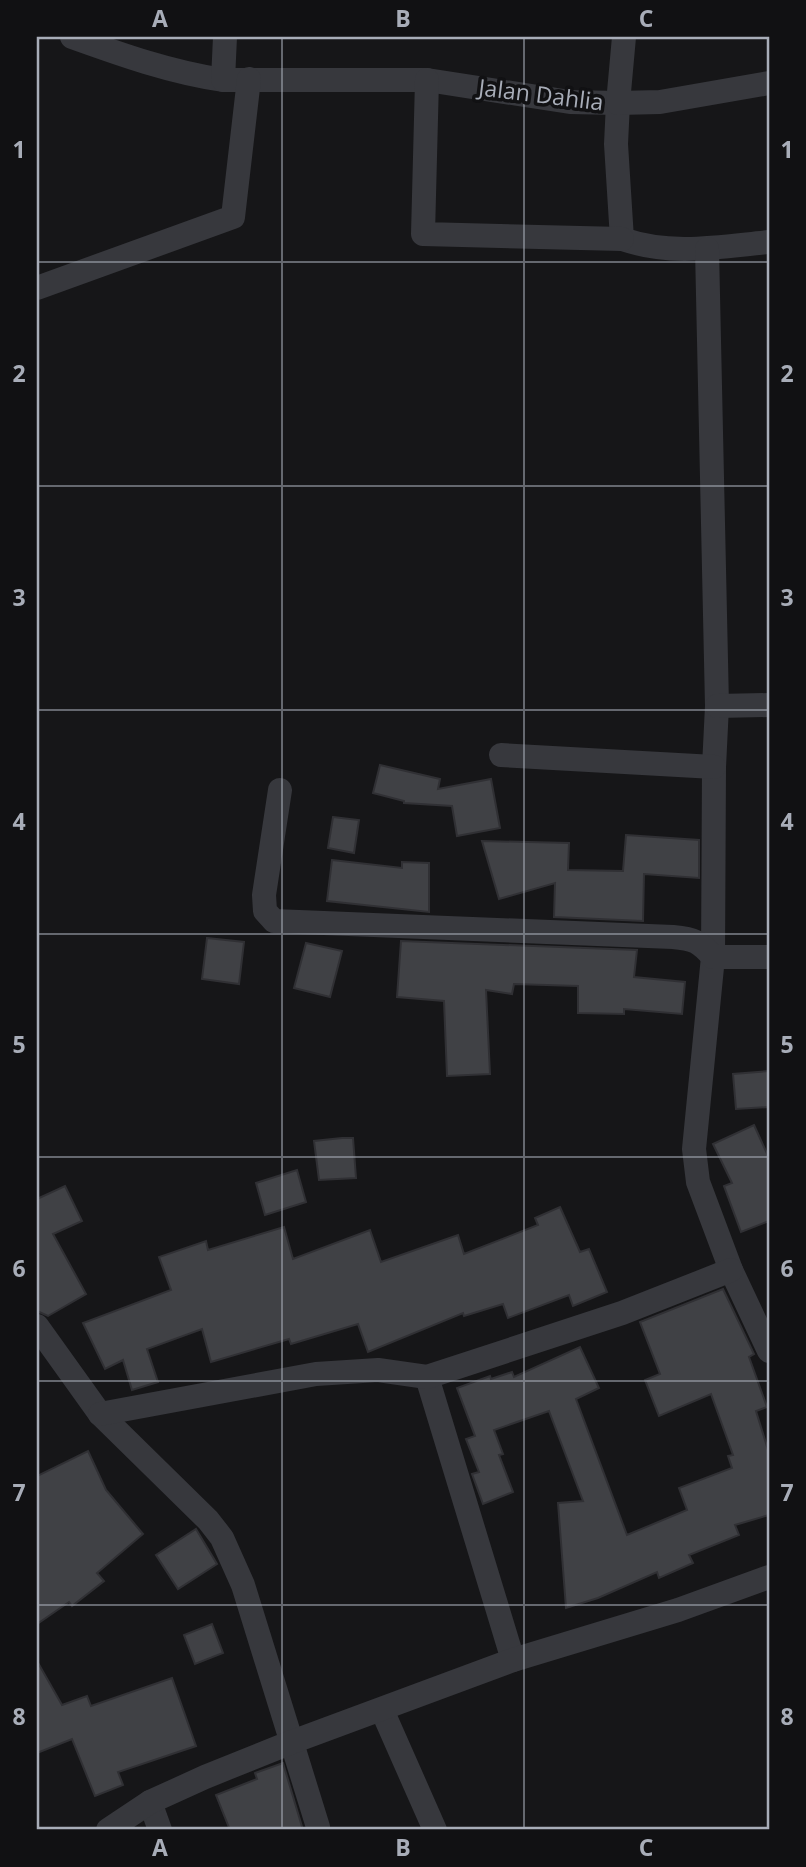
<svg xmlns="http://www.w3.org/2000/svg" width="806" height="1867" font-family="'Open Sans',sans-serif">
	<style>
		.building { fill: #404145; stroke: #303034; stroke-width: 2 }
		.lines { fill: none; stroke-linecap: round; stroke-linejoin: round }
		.minor { stroke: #37383d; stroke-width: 24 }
		.grid { fill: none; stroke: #a8adb8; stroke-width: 2; stroke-opacity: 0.55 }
		.labels { text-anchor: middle; stroke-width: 7; stroke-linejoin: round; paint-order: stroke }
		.street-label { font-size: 23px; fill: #a8adb8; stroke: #111113 }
		.neatline { fill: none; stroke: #a8adb8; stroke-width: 2.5 }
		.grid-label { font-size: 23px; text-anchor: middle; font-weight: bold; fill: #a8adb8 }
	</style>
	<rect width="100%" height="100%" fill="#161618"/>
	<g class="building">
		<polygon points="380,765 440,779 438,789 491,779 500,828 457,836 452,806 404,803 404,801 373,793"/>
		<polygon points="333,817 359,820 354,853 328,848"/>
		<polygon points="626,835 699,840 699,878 644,874 643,921 554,917 555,883 499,899 482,841 569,843 568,870 623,871"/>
		<polygon points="332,860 402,868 402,862 429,863 429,912 327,901"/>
		<polygon points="207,938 244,942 239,984 202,979"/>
		<polygon points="401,941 637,950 634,977 685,982 682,1014 624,1009 624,1014 578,1013 578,986 514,984 512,994 486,990 490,1074 447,1076 444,1001 397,997"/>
		<polygon points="306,943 342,951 330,997 294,988"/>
		<polygon points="769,1071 769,1107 736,1109 733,1074"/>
		<polygon points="754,1125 769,1158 769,1221 741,1232 724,1186 732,1183 713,1144"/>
		<polygon points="342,1138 353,1138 356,1178 319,1180 314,1141"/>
		<polygon points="297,1170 306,1202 265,1215 256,1183"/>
		<polygon points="65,1186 82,1221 53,1234 86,1294 48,1316 37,1311 37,1199"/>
		<polygon points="560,1207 580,1252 589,1249 607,1292 573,1306 569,1295 508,1318 503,1304 464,1316 463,1313 368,1352 358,1324 291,1344 289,1339 211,1362 202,1329 147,1349 158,1382 132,1390 123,1360 105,1369 83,1323 171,1290 159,1257 206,1241 208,1250 284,1227 293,1259 370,1230 381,1262 458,1235 464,1254 538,1225 535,1218"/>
		<polygon points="723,1289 754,1354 749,1357 767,1407 756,1411 769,1453 769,1515 735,1525 739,1535 689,1555 693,1563 659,1578 657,1572 598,1598 566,1608 558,1503 583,1501 549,1411 494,1430 503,1454 499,1455 513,1492 483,1504 472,1474 479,1472 466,1439 475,1436 457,1388 490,1376 491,1379 512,1372 514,1377 580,1347 599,1388 576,1399 627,1535 687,1510 679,1488 732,1468 728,1456 733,1455 711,1394 659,1416 645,1380 660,1374 640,1322"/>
		<polygon points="88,1451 106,1490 143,1534 97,1573 104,1581 72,1606 69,1602 37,1624 37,1476"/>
		<polygon points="196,1529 217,1564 178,1589 156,1555"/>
		<polygon points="212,1624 223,1653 195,1664 184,1635"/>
		<polygon points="37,1661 62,1705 87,1696 91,1706 172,1678 196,1746 118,1772 123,1785 95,1796 72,1739 37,1753"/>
		<polygon points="283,1763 303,1830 230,1830 216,1795 257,1779 255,1773"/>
	</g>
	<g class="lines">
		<g class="minor">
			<path d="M72,37C122,55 170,72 223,80"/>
			<path d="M225,37L223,80H427L570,102L618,103L616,144L622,239C672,256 718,247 769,242"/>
			<polyline points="624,37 618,103 660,102 769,83"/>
			<polyline points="427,80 423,234 622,239"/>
			<polyline points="707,249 717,706 714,767 713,957 694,1149 698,1182 731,1270 769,1351"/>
			<polyline points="37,288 233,217 249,79"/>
			<polyline points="717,706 769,705"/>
			<polyline points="501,755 714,767"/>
			<path d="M280,790L264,895L265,911L274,921L673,937C694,939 699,941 713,957H769"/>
			<polyline points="37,1326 100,1414 208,1520 222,1538 243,1585 318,1827"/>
			<polyline points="427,1377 513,1660"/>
			<polyline points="100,1414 316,1374 378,1370 427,1377 622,1313 731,1270"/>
			<polyline points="382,1710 435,1830"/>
			<polyline points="150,1802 160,1830"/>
			<polyline points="108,1830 150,1802 205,1777 292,1742 513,1660 678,1610 769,1577"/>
		</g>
	</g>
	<path class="grid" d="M282,37V1830M524,37V1830M37,262H769M37,486H769M37,710H769M37,934H769M37,1157H769M37,1381H769M37,1605H769"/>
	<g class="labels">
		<g class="street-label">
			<text transform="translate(541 95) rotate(7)" y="8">Jalan Dahlia</text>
		</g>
	</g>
	<rect width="806" height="1867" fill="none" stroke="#111113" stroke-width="77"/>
	<rect x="38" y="38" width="730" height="1790" class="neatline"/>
	<g class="grid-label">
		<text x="160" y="27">A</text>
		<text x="403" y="27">B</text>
		<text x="646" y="27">C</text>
		<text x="19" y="158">1</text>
		<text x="787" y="158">1</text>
		<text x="19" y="382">2</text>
		<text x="787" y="382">2</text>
		<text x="19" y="606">3</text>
		<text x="787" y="606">3</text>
		<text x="19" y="830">4</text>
		<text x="787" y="830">4</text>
		<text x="19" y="1053">5</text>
		<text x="787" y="1053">5</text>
		<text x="19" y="1277">6</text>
		<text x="787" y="1277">6</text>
		<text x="19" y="1501">7</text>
		<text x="787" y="1501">7</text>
		<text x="19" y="1725">8</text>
		<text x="787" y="1725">8</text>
		<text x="160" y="1856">A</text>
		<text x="403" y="1856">B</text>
		<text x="646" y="1856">C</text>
	</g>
</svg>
